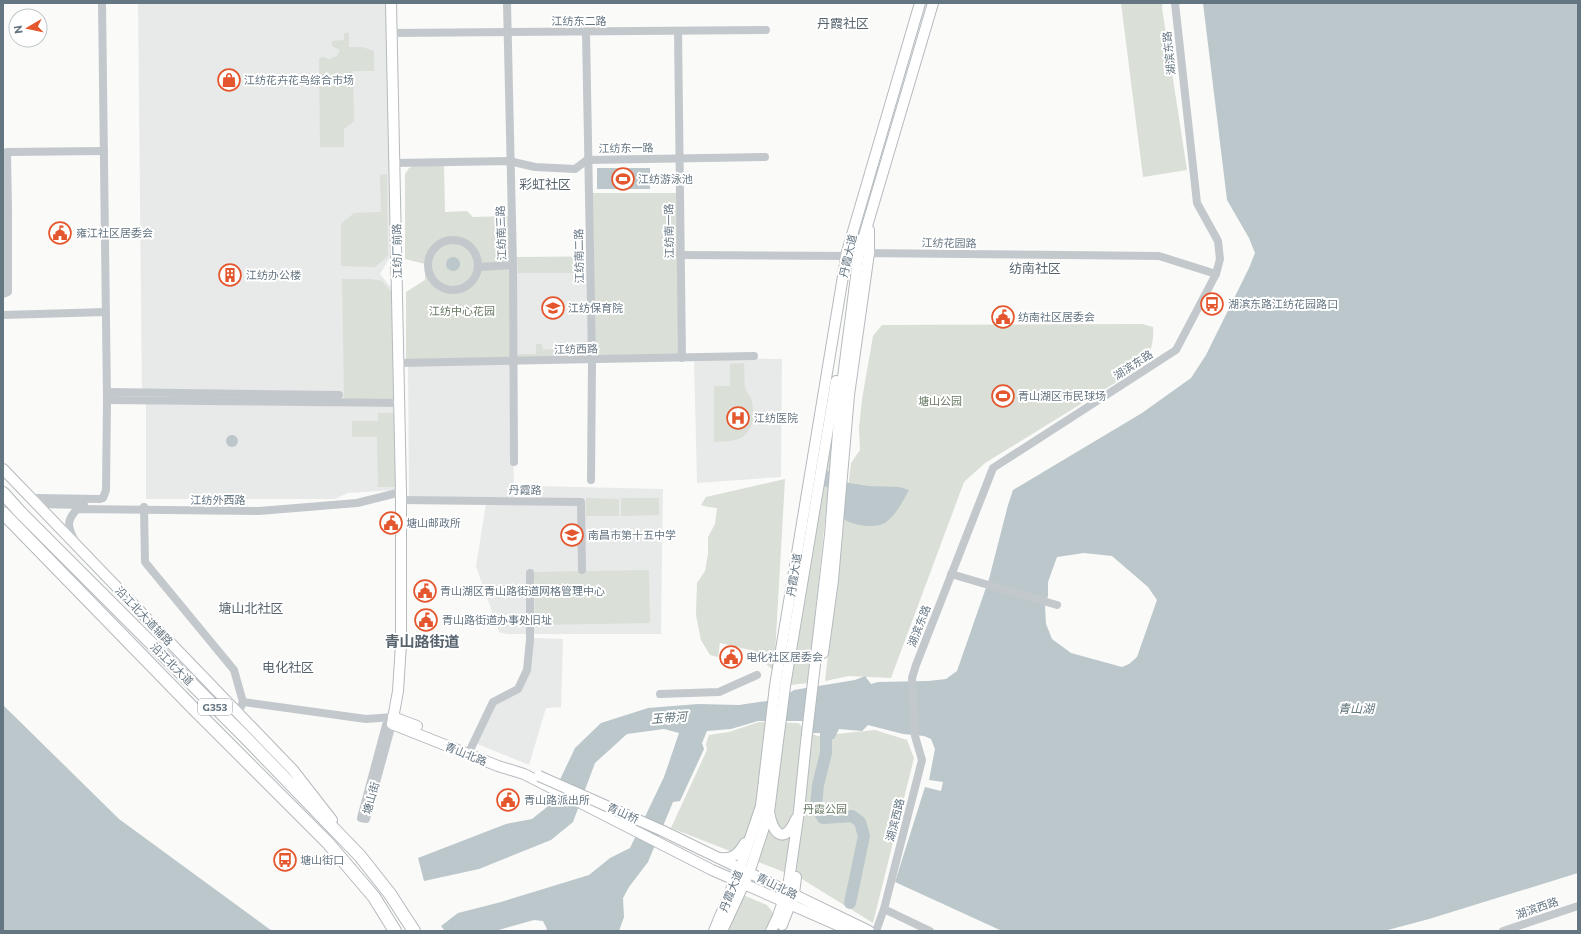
<svg xmlns="http://www.w3.org/2000/svg" width="1581" height="934" font-family="Commissioner,'Noto Sans SC',sans-serif">
	<style>
		.built { fill: #e8e9e9 }
		.green { fill: #dadfd7 }
		.water { fill: #bbc7cb; fill-rule: evenodd }
		.lines { fill: none; stroke-linecap: round; stroke-linejoin: round }
		.river { stroke: #bbc7cb; stroke-width: 12 }
		.major-casing { stroke: #b5babe; stroke-width: 12 }
		.highway-casing { stroke: #b4b9bd; stroke-width: 14 }
		.minor { stroke: #c3c8cc; stroke-width: 8 }
		.major { stroke: #fff; stroke-width: 10 }
		.highway { stroke: #fff; stroke-width: 12 }
		.major-bridge-casing { stroke: #b5babe; stroke-width: 12; stroke-linecap: butt }
		.major-bridge { stroke: #fff; stroke-width: 10 }
		.labels { text-anchor: middle; stroke-width: 4; stroke-linejoin: round; paint-order: stroke }
		.shield { fill: #fff; stroke: #939fa8; stroke-width: 1 }
		.shield-label { font-size: 10px; font-weight: bold; fill: #657683 }
		.street-label { font-size: 11px; fill: #657683; stroke: #fff }
		.poi-label { font-size: 11px; fill: #657683; stroke: #fff; text-anchor: start }
		.park-label { font-size: 11px; fill: #687a64; stroke: #fff }
		.water-label { font-size: 12px; font-style: italic; fill: #60757c; stroke: #fff }
		.quarter-label { font-size: 13px; fill: #57646e; stroke: #fff }
		.district-label { font-size: 15px; font-weight: bold; fill: #57646e; stroke: #fff }
	</style>
	<rect width="100%" height="100%" fill="#fafaf8"/>
	<g class="built">
		<polygon points="138,3 387,3 393,252 380,274 394,291 395,400 142,396"/>
		<polygon points="589,256 591,358 517,359 515,257"/>
		<polygon points="694,358 782,359 781,477 697,483"/>
		<polygon points="512,364 514,497 409,497 408,366"/>
		<polygon points="146,404 396,407 395,490 348,493 335,499 146,499"/>
		<polygon points="536,486 663,489 661,634 507,634 499,632 476,566 486,504 537,503"/>
		<polygon points="533,638 563,639 561,707 546,708 529,765 475,743 495,704 520,692"/>
	</g>
	<g class="green">
		<polygon points="1121,3 1163,3 1162,8 1187,170 1143,177"/>
		<polygon points="344,33 349,33 349,47 362,47 374,51 374,71 353,71 354,121 344,129 344,147 320,147 319,58 323,57 329,59 337,56 340,50 332,46 332,41 344,40"/>
		<polygon points="414,166 444,166 445,212 467,211 473,217 510,216 512,359 406,362 406,292 425,280 425,264 405,259 405,174 409,168"/>
		<polygon points="387,174 388,256 375,267 341,266 341,224 354,213 381,212 380,175"/>
		<polygon points="589,193 676,193 682,358 592,360"/>
		<polygon points="517,257 584,257 585,273 518,273"/>
		<polygon points="342,279 371,279 382,281 394,295 394,399 344,399"/>
		<path d="M1142,324L1153,327C1154,341 1151,352 1144,365L985,463L964,482L891,678L849,676L825,681L851,463L860,450L859,428L862,399L873,336L882,325Z"/>
		<polygon points="586,341 590,341 590,357 518,359 518,354 536,354 536,344 542,344 543,350 554,349 554,344 571,343 571,350 574,351 574,345 586,345"/>
		<path d="M744,363C745,371 744,381 745,388C746,392 750,395 751,399C753,406 754,413 753,420C748,442 732,441 714,442V386H730V364Z"/>
		<polygon points="839,386 808,683 791,685"/>
		<polygon points="378,413 398,413 399,487 378,487 377,437 352,437 352,421 378,421"/>
		<polygon points="785,479 774,671 750,650 720,643 718,657 710,655 701,640 696,615 697,583 705,571 708,554 708,537 715,524 717,508 708,507 701,505 706,497"/>
		<polygon points="586,498 619,499 619,516 586,516"/>
		<polygon points="621,498 659,498 659,515 621,516"/>
		<polygon points="649,570 650,623 535,625 534,572"/>
		<polygon points="759,722 797,723 800,724 803,729 817,736 875,730 907,740 914,758 873,923 802,879 671,828 707,750 706,744 709,735 729,732"/>
		<polygon points="743,895 767,905 774,914 766,931 728,931"/>
	</g>
	<g class="water">
		<path d="M1203,3H1578V873L1429,919L1384,931H1002L895,882L925,787L941,791L943,782L929,780L935,749L931,739L924,736L903,734L868,725L862,731L839,729L834,739L826,740L822,733H810L802,721H758L731,729L707,731L702,743L704,749L680,801L673,802L648,862L629,887L623,898L624,917L619,931H544L547,929L543,921L534,920L495,931H445L441,926L458,913L501,902L589,875L610,858L630,848L664,777L679,733L664,729L627,734L595,763L573,822L551,840L479,869L424,881L418,858L506,824L532,819L547,807L575,748L601,723L648,708L698,704L739,705L780,699L794,690L855,680L865,676L871,684L878,682L928,681L946,679L957,671L989,579L1008,505L1013,490L1142,413L1191,378L1206,355L1249,268L1255,253L1249,238L1227,200ZM1084,553L1112,556L1148,587L1157,600L1137,657L1129,664L1122,667L1071,653L1052,639L1046,624L1045,606L1048,596V582L1057,557Z"/>
		<rect x="597" y="168" width="53" height="21"/>
		<circle cx="453" cy="264" r="7"/>
		<circle cx="232" cy="441" r="6"/>
		<path d="M812,460L843,482L868,486L899,487L909,490C903,501 896,515 885,523C876,528 858,526 849,522C845,520 840,516 836,513L829,487L820,486L810,467Z"/>
		<polygon points="3,705 119,819 272,931 3,931"/>
	</g>
	<g class="lines">
		<polyline class="river" points="826,724 826,753 818,785 816,806 823,818 852,816 860,822 864,836 850,903"/>
		<g class="major-casing">
			<g id="major">
				<polyline points="391,3 401,492 401,644 398,691 392,724 498,766 524,774 712,870 851,931"/>
				<polyline points="3,469 293,770 332,820"/>
				<polyline points="823,653 833,580 849,395 869,253 869,230"/>
				<polyline points="393,717 417,726"/>
				<path d="M769,812C773,834 784,846 796,819"/>
				<polyline points="663,831 869,931"/>
				<path d="M720,858C733,860 739,853 745,843"/>
				<polyline points="782,925 794,894 796,877"/>
				<polyline points="714,931 740,868 761,806 775,686 847,252 920,3"/>
				<polyline points="722,931 749,873 769,812 785,686 836,381"/>
				<polyline points="771,931 778,916 788,887 799,811 806,742 830,535 841,393 859,253 933,3"/>
			</g>
		</g>
		<g class="highway-casing">
			<g id="highway">
				<polyline points="3,493 20,512 243,735 360,856 390,894 414,931"/>
				<polyline points="3,513 193,708 328,843 374,897 395,931"/>
			</g>
		</g>
		<g class="minor">
			<polyline points="507,3 513,265 514,462"/>
			<polyline points="678,31 682,358"/>
			<polyline points="586,32 592,360 591,480"/>
			<polyline points="392,33 766,30"/>
			<polyline points="395,163 509,161 535,167 575,169 587,160 765,157"/>
			<polyline points="3,210 8,210 7,152 104,151"/>
			<circle cx="453" cy="265" r="25"/>
			<polyline points="680,255 853,256 855,256 858,253 1159,256 1216,274"/>
			<polyline points="478,267 513,265"/>
			<polyline points="3,294 8,292 8,210"/>
			<polyline points="3,315 106,312"/>
			<polyline points="399,363 754,356"/>
			<polyline points="107,392 339,395"/>
			<polyline points="107,400 399,403"/>
			<polyline points="36,498 100,499 103,498 106,490 107,400 102,3"/>
			<polyline points="401,500 581,502 582,570"/>
			<polyline points="37,504 84,505"/>
			<polyline points="144,507 145,562 234,670 243,702 238,713"/>
			<path d="M74,539C67,526 67,520 77,509L259,511L357,503L401,492"/>
			<polyline points="951,574 1057,605"/>
			<polyline points="660,694 719,692 757,675"/>
			<polyline points="243,702 366,719 393,717"/>
			<polyline points="392,724 366,819 361,818 386,725 393,717"/>
			<polyline points="471,748 493,702 518,689 527,670 530,640 530,573"/>
			<polyline points="884,909 930,931"/>
			<polyline points="876,931 884,909 922,760 915,736 912,678 916,665 993,468 1176,350 1216,274 1220,259 1218,241 1197,203 1175,3"/>
			<polyline points="1503,931 1578,906"/>
		</g>
		<use href="#major" class="major"/>
		<use href="#highway" class="highway"/>
		<g class="major-bridge-casing">
			<polyline id="major-bridge" points="539,776 663,831"/>
		</g>
		<use href="#major-bridge" class="major-bridge"/>
	</g>
	<defs>
		<g id="shop-ring" transform="scale(1.15)"><circle r="9.5" fill="#fff" stroke="#e4572e" stroke-width="1.5"/><path d="M-5-2.5h2.3a2.7 3.5 0 0 1 5.4 0H5L5.5 6h-11ZM-1.5-2.5h3a1.5 2.3 0 0 0-3 0Z" fill="#e4572e"/></g>
		<g id="stadium-ring" transform="scale(1.15)"><circle r="9.5" fill="#fff" stroke="#e4572e" stroke-width="1.5"/><path d="M0-5a6.5 5 0 1 0 0 10a6.5 5 0 1 0 0-10ZM-3.5-1.8h7v3.6h-7Z" fill="#e4572e"/></g>
		<g id="civic-ring" transform="scale(1.15)"><circle r="9.5" fill="#fff" stroke="#e4572e" stroke-width="1.5"/><path d="M-.6-6.5H3V-4.5H.6V-3L4-1V1h2V6H-6V1h2V-1L-.6-3ZM-1.2 2.5V6h2.4V2.5Z" fill="#e4572e"/></g>
		<g id="building-ring" transform="scale(1.15)"><circle r="9.5" fill="#fff" stroke="#e4572e" stroke-width="1.5"/><path d="M-4-6H4V6H1V3H-1V6H-4ZM-2.5-4.3h1.7v1.8h-1.7ZM.8-4.3h1.7v1.8H.8ZM-2.5-1h1.7V.8h-1.7ZM.8-1h1.7V.8H.8Z" fill="#e4572e"/></g>
		<g id="bus-ring" transform="scale(1.15)"><circle r="9.5" fill="#fff" stroke="#e4572e" stroke-width="1.5"/><path d="M-5-6H5V4H4V6H2V4H-2V6H-4V4H-5ZM-3.5-4V0h7V-4ZM-3.5 1.2v1.5H-2V1.2ZM2 1.2v1.5H3.5V1.2Z" fill="#e4572e"/></g>
		<g id="school-ring" transform="scale(1.15)"><circle r="9.5" fill="#fff" stroke="#e4572e" stroke-width="1.5"/><path d="M0-5L7-2L0 1L-7-2ZM-4 1L0 2.5L4 1V4Q0 6-4 4Z" fill="#e4572e"/></g>
		<g id="hospital-ring" transform="scale(1.15)"><circle r="9.5" fill="#fff" stroke="#e4572e" stroke-width="1.5"/><path d="M-5-5h3v3.5h4V-5h3V5h-3V1.5h-4V5h-3Z" fill="#e4572e"/></g>
	</defs>
	<g fill-rule="evenodd">
		<use href="#shop-ring" x="229" y="80"/>
		<use href="#stadium-ring" x="623" y="179"/>
		<use href="#civic-ring" x="60" y="233"/>
		<use href="#building-ring" x="230" y="275"/>
		<use href="#bus-ring" x="1212" y="304"/>
		<use href="#school-ring" x="553" y="308"/>
		<use href="#civic-ring" x="1003" y="317"/>
		<use href="#stadium-ring" x="1003" y="396"/>
		<use href="#hospital-ring" x="738" y="418"/>
		<use href="#civic-ring" x="391" y="523"/>
		<use href="#school-ring" x="572" y="535"/>
		<use href="#civic-ring" x="425" y="591"/>
		<use href="#civic-ring" x="426" y="620"/>
		<use href="#civic-ring" x="731" y="657"/>
		<use href="#civic-ring" x="508" y="800"/>
		<use href="#bus-ring" x="285" y="860"/>
	</g>
	<g class="labels">
		<rect class="shield" x="198" y="699" width="34" height="16" rx="3"/>
		<g class="shield-label">
			<text x="215" y="711">G353</text>
		</g>
		<g class="street-label">
			<text x="579" y="25">江纺东二路</text>
			<text transform="translate(1169 53) rotate(-96)" y="4">湖滨东路</text>
			<text transform="translate(626 148) rotate(-1)" y="4">江纺东一路</text>
			<text transform="translate(669 231) rotate(-91)" y="4">江纺南一路</text>
			<text transform="translate(501 233) rotate(-92)" y="4">江纺南三路</text>
			<text transform="translate(949 243) rotate(1)" y="4">江纺花园路</text>
			<text transform="translate(397 251) rotate(-91)" y="4">江纺厂前路</text>
			<text transform="translate(579 256) rotate(-91)" y="4">江纺南二路</text>
			<text transform="translate(848 256) rotate(-77)" y="4">丹霞大道</text>
			<text transform="translate(576 349) rotate(-1)" y="4">江纺西路</text>
			<text transform="translate(1133 365) rotate(-33)" y="4">湖滨东路</text>
			<text transform="translate(525 490) rotate(1)" y="4">丹霞路</text>
			<text x="218" y="504">江纺外西路</text>
			<text transform="translate(794 575) rotate(-81)" y="4">丹霞大道</text>
			<text transform="translate(144 616) rotate(46)" y="4">沿江北大道辅路</text>
			<text transform="translate(919 626) rotate(-69)" y="4">湖滨东路</text>
			<text transform="translate(172 664) rotate(45)" y="4">沿江北大道</text>
			<text transform="translate(466 754) rotate(22)" y="4">青山北路</text>
			<text transform="translate(371 798) rotate(-74)" y="4">塘山街</text>
			<text transform="translate(623 813) rotate(24)" y="4">青山桥</text>
			<text transform="translate(895 820) rotate(-76)" y="4">湖滨西路</text>
			<text transform="translate(777 886) rotate(26)" y="4">青山北路</text>
			<text transform="translate(731 891) rotate(-68)" y="4">丹霞大道</text>
			<text transform="translate(1537 908) rotate(-19)" y="4">湖滨西路</text>
		</g>
		<g class="poi-label">
			<text x="244" y="84">江纺花卉花鸟综合市场</text>
			<text x="638" y="183">江纺游泳池</text>
			<text x="76" y="237">雍江社区居委会</text>
			<text x="246" y="279">江纺办公楼</text>
			<text x="1228" y="308">湖滨东路江纺花园路口</text>
			<text x="568" y="312">江纺保育院</text>
			<text x="1018" y="321">纺南社区居委会</text>
			<text x="1018" y="400">青山湖区市民球场</text>
			<text x="754" y="422">江纺医院</text>
			<text x="406" y="527">塘山邮政所</text>
			<text x="588" y="539">南昌市第十五中学</text>
			<text x="440" y="595">青山湖区青山路街道网格管理中心</text>
			<text x="442" y="624">青山路街道办事处旧址</text>
			<text x="746" y="661">电化社区居委会</text>
			<text x="524" y="804">青山路派出所</text>
			<text x="300" y="864">塘山街口</text>
		</g>
		<g class="park-label">
			<text x="462" y="315">江纺中心花园</text>
			<text x="940" y="405">塘山公园</text>
			<text x="825" y="813">丹霞公园</text>
		</g>
		<g class="water-label">
			<text x="1356" y="713">青山湖</text>
			<text transform="translate(669 718) rotate(-4)" y="4">玉带河</text>
		</g>
		<g class="quarter-label">
			<text x="843" y="28">丹霞社区</text>
			<text x="545" y="189">彩虹社区</text>
			<text x="1035" y="273">纺南社区</text>
			<text x="251" y="613">塘山北社区</text>
			<text x="288" y="672">电化社区</text>
		</g>
		<g class="district-label">
			<text x="422" y="647">青山路街道</text>
		</g>
	</g>
	<rect width="1581" height="934" fill="none" stroke="#657683" stroke-width="8"/>
	<g transform="translate(28 28) rotate(261)"><circle r="19" fill="#ffffff" stroke="#c1c8cd"/>
	<path d="M0-3L7 15L0 10L-7 15Z" fill="#e4572e"/>
	<text y="-6" font-size="11" font-weight="bold" text-anchor="middle" fill="#657683">N</text>
	</g>
</svg>
